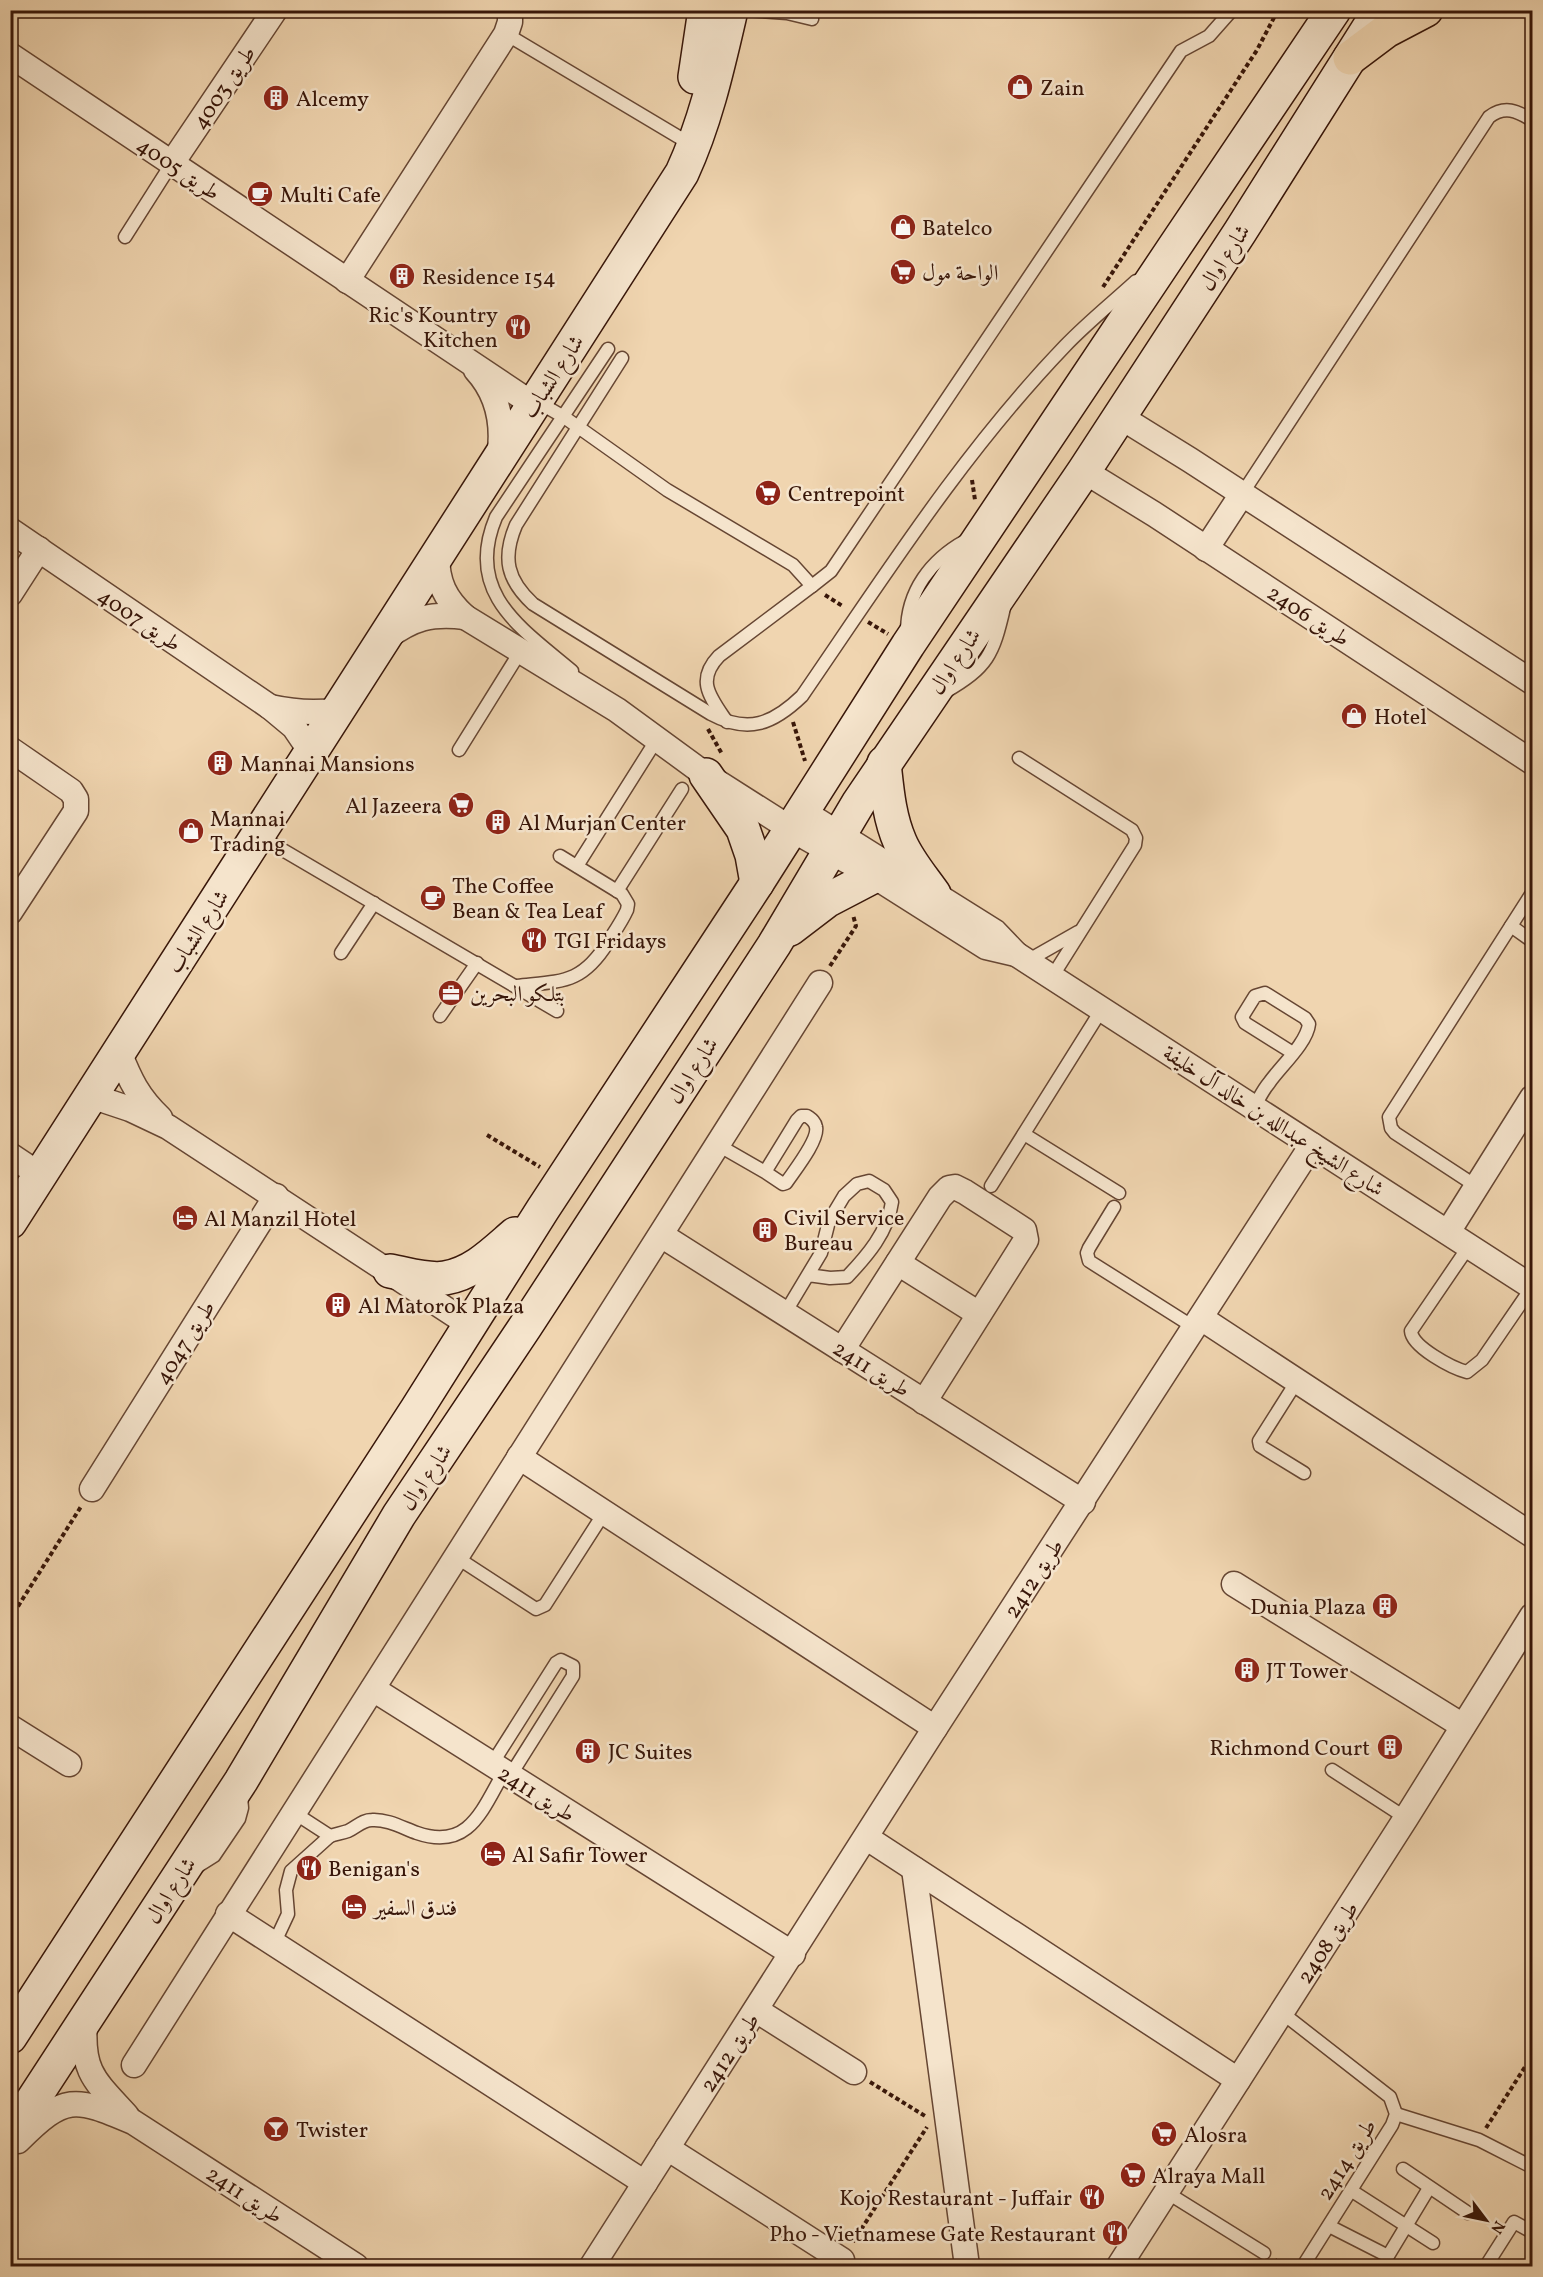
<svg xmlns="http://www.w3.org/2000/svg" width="1543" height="2277" font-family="Vollkorn,Amiri,serif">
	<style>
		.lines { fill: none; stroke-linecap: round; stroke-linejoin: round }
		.lane-casing { stroke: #664633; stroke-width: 15 }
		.street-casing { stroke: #664633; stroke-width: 27 }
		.secondary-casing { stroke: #381609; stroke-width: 36 }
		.primary-casing { stroke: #381609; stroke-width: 36 }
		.path { stroke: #381609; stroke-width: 4; stroke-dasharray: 4.5 3; stroke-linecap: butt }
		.lane { stroke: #f5e4cc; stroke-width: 12 }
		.street { stroke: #f5e4cc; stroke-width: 24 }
		.secondary { stroke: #f5e4cc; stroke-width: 33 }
		.primary { stroke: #f0d5b0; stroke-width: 33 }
		.labels { text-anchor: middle; stroke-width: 5; stroke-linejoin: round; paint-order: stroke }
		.street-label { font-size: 22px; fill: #381609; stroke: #f5e4cc }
		.poi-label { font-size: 22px; fill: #381609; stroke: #f5e4cc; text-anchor: start }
	</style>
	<rect width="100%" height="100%" fill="#f0d5b0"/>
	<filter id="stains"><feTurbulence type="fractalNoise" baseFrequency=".00333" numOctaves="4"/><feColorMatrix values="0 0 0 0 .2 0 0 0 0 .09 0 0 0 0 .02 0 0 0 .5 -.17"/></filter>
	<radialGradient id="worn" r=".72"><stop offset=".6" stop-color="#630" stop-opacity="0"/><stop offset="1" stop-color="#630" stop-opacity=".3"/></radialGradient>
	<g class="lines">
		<g class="lane-casing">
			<g id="lane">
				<polyline points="746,10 787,13 812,19"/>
				<polyline points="506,34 682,139"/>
				<polyline points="125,237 172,163"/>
				<path d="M622,358L516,525C502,558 507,580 533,604L711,714C748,734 773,724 802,696C885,575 964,451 1065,346C1087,323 1112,303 1136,281"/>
				<path d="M536,401L564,417L667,490L793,565L812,586L719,656C695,681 711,698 727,722"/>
				<path d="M1242,494L1489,117C1505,105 1517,111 1532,120"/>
				<polyline points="812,586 831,571 1181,51 1209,36 1232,10"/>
				<path d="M907,632C907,591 931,560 965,541"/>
				<path d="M572,671C521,628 464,593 496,517L608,349"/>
				<path d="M945,692C988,667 993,655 1004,608"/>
				<polyline points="459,750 520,652"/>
				<polyline points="1019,758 1132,830 1136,838 1135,845 1052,977"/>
				<polyline points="259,836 557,1011"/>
				<polyline points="577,866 657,739"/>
				<polyline points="617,891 682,789"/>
				<polyline points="1511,926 1532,941"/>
				<polyline points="341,953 374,903"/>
				<polyline points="1027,961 1078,932"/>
				<path d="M517,986C562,981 582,984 608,942C615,931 622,921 627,910L628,904L622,894L560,856"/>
				<polyline points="440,1016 477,963"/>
				<path d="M1254,1107C1259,1099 1263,1090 1269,1083C1280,1067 1307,1043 1309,1024L1305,1018L1265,993L1255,996L1242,1017L1245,1023L1293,1053"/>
				<polyline points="1024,1134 1119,1193"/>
				<path d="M718,1145L765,1172L797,1120L801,1116H807C811,1119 815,1121 816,1127C819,1140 794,1171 786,1183L783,1184L765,1172"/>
				<polyline points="991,1186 1102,1009"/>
				<polyline points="1476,1186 1395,1133 1391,1128 1389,1117 1532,893"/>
				<polyline points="1114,1207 1089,1248 1087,1253 1089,1261 1195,1328"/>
				<path d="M1469,1246L1411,1331C1412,1347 1452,1368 1467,1372L1482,1360L1532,1287"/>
				<path d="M785,1313L821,1253L829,1221L844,1196L857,1184L869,1181L884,1190L892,1202C888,1232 867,1256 847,1277L830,1278L808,1275"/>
				<polyline points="1297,1381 1259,1441 1260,1446 1304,1473"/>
				<polyline points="456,1557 536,1609 545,1605 604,1513"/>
				<polyline points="492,1764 556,1663 561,1660 573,1666 573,1676 510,1776"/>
				<polyline points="1332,1770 1406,1818"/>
				<path d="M293,1812L330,1836C336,1834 342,1833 348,1831C357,1827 362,1820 372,1820C387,1819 403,1828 417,1833C469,1851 482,1810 504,1772"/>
				<polyline points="195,1868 214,1856 239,1819 242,1808 241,1796"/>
				<polyline points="274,1944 288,1914 286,1890 291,1871 330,1836"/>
				<polyline points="1281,2012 1390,2097 1396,2114 1392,2125 1303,2266"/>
				<polyline points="1396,2114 1479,2140 1532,2167"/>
				<polyline points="1403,2169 1468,2213"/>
				<polyline points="1352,2191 1433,2243"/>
				<polyline points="1166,2192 1264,2253"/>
				<polyline points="1329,2226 1388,2256 1429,2188"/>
				<polyline points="1486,2266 1514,2222 1532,2232"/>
			</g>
		</g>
		<g class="street-casing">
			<g id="street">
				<polyline points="10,55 534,405"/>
				<polyline points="172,163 275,10"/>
				<polyline points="347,281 506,34 510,22 510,10"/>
				<path d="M476,370C499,395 504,426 499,458"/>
				<polyline points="1119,416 1190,460 1532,682"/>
				<polyline points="1084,471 1154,514 1532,762"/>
				<polyline points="10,530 270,707 294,727 311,752"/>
				<polyline points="1206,549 1242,494"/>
				<path d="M437,555C437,582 445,599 465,617L617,710L706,775L791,829L874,876L986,947L1016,954"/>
				<polyline points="10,594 39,549"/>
				<path d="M386,638C413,618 431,613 465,617"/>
				<path d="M270,707C293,712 315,714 338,710"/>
				<polyline points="10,749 71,791 76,799 76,811 10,912"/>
				<polyline points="802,811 995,932 1016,954 1532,1287"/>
				<path d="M119,1052C130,1080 138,1097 160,1118"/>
				<polyline points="91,1096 130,1109 168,1127 470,1325"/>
				<polyline points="10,1155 40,1175"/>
				<polyline points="1448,1232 1532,1098"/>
				<polyline points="661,1235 1083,1502"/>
				<polyline points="898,1263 979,1314"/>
				<polyline points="1201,1318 1532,1535"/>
				<polyline points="842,1350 940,1197 949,1188 955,1187 965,1192 1024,1230 1026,1240 924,1402"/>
				<polyline points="519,1457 935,1728"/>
				<polyline points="92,1489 276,1196"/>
				<polyline points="1234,1584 1463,1726"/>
				<polyline points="373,1689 793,1954"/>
				<polyline points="10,1727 69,1764"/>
				<polyline points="867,1838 1238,2080"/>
				<polyline points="914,1869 967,2266"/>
				<polyline points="228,1914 645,2183"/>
				<polyline points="756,2010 854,2072"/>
				<path d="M85,2022C81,2072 95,2081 127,2116"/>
				<polyline points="134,2065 820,983"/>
				<path d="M18,2141C65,2094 74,2097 133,2122L356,2266"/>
				<polyline points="667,2148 842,2260 838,2266"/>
				<polyline points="592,2266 935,1728 1312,1145"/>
				<polyline points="1119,2266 1406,1818 1532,1616"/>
			</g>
		</g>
		<g class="secondary-casing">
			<g id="secondary">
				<polyline points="695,77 705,10"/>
				<path d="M884,763C887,790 889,817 900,842C908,861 922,877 934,894"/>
				<polyline points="706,775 743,829 752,855 757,883"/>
				<polyline points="790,929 828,900 874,876"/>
				<path d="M10,1222L682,173C706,121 718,66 731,10"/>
				<path d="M390,1271C407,1274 428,1281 445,1278C474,1273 494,1252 515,1234"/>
				<polyline points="10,2037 417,1409 543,1209 757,883 908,645 1173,249 1334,10"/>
				<polyline points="10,2135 241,1781 399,1515 525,1327 774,945 859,802 1084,471 1240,232 1380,10"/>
			</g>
		</g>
		<g class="primary-casing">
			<polyline id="primary" points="1350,58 1386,31 1426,10"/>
		</g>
		<g class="path">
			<polyline points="1103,287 1257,50 1278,10"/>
			<polyline points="972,480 975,500"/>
			<polyline points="825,595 844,607"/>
			<polyline points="868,622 888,634"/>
			<polyline points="793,722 805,761"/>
			<polyline points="708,729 722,754"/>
			<polyline points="830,966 856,926 853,915"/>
			<polyline points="487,1135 540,1167"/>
			<polyline points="10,1619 82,1505"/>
			<polyline points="870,2082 925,2116"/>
			<polyline points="1486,2128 1532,2056"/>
			<polyline points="853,2242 927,2127"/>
			<polyline points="1275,2260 1285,2266"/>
		</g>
		<use href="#lane" class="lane"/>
		<use href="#street" class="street"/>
		<use href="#secondary" class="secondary"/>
		<use href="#primary" class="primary"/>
	</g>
	<defs>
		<g id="shop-disc" transform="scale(1.35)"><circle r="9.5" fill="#8f2418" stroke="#f5e4cc"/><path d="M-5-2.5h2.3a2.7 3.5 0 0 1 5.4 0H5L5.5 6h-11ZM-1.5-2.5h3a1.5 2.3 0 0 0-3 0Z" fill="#fff"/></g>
		<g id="building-disc" transform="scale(1.35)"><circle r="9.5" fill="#8f2418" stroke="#f5e4cc"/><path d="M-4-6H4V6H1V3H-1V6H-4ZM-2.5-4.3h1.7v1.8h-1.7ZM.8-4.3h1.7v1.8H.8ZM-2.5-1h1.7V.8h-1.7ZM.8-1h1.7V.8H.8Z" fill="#fff"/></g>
		<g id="cafe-disc" transform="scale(1.35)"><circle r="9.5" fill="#8f2418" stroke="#f5e4cc"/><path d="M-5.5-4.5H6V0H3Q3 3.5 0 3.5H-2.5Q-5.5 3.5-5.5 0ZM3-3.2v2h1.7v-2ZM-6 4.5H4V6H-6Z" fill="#fff"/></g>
		<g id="supermarket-disc" transform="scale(1.35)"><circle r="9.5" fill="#8f2418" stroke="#f5e4cc"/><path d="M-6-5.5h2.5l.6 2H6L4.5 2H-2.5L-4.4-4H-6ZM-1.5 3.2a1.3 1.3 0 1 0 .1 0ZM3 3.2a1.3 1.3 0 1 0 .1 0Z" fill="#fff"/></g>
		<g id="restaurant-disc" transform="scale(1.35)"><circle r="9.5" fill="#8f2418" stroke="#f5e4cc"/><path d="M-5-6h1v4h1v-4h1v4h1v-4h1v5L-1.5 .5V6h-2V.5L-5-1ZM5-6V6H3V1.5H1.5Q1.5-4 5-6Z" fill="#fff"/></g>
		<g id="office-disc" transform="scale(1.35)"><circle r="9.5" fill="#8f2418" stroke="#f5e4cc"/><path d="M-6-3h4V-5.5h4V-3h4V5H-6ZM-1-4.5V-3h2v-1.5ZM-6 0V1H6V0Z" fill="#fff"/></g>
		<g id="hotel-disc" transform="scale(1.35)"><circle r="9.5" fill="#8f2418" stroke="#f5e4cc"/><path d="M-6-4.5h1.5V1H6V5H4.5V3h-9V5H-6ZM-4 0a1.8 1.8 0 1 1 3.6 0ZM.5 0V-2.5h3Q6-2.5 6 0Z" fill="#fff"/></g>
		<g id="bar-disc" transform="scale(1.35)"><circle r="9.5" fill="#8f2418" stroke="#f5e4cc"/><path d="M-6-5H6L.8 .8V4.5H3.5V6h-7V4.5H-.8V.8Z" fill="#fff"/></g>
	</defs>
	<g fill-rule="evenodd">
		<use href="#shop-disc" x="1020" y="87"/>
		<use href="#building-disc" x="276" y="98"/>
		<use href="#cafe-disc" x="260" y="194"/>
		<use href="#shop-disc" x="903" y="227"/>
		<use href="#supermarket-disc" x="903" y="272"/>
		<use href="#building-disc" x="402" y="276"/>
		<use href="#restaurant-disc" x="518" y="327"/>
		<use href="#supermarket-disc" x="768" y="493"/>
		<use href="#shop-disc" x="1354" y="716"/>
		<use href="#building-disc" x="220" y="763"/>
		<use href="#supermarket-disc" x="461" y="805"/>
		<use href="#building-disc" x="498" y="822"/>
		<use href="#shop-disc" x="191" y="831"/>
		<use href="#cafe-disc" x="433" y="898"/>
		<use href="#restaurant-disc" x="534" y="940"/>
		<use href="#office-disc" x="451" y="993"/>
		<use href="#hotel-disc" x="185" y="1218"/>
		<use href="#building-disc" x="765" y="1230"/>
		<use href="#building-disc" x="338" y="1305"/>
		<use href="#building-disc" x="1385" y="1606"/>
		<use href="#building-disc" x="1247" y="1670"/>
		<use href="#building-disc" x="1390" y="1747"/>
		<use href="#building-disc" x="588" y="1751"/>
		<use href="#hotel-disc" x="493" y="1854"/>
		<use href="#restaurant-disc" x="309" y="1868"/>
		<use href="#hotel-disc" x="354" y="1907"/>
		<use href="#bar-disc" x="276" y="2129"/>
		<use href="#supermarket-disc" x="1164" y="2134"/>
		<use href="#supermarket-disc" x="1133" y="2175"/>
		<use href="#restaurant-disc" x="1092" y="2197"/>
		<use href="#restaurant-disc" x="1115" y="2233"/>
	</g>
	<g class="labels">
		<g class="street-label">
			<text transform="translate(223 87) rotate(-56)" y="8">طريق 4003</text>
			<text transform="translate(179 168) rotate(34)" y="8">طريق 4005</text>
			<text transform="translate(1224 257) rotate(-57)" y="8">شارع اوال</text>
			<text transform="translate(552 376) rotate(-57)" y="8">شارع الشباب</text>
			<text transform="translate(1309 615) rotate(33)" y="8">طريق 2406</text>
			<text transform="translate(140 619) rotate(34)" y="8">طريق 4007</text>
			<text transform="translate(954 661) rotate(-56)" y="8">شارع اوال</text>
			<text transform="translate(197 931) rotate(-57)" y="8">شارع الشباب</text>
			<text transform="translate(692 1070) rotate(-57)" y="8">شارع اوال</text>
			<text transform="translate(1274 1120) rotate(33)" y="8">شارع الشيخ عبدالله بن خالد آل خليفة</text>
			<text transform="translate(184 1342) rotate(-58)" y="8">طريق 4047</text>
			<text transform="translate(872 1368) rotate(32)" y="8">طريق 2411</text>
			<text transform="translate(425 1477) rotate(-56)" y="8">شارع اوال</text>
			<text transform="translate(1033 1578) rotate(-57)" y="8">طريق 2412</text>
			<text transform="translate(537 1793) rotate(32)" y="8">طريق 2411</text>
			<text transform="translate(170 1890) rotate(-57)" y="8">شارع اوال</text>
			<text transform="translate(1327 1942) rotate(-57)" y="8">طريق 2408</text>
			<text transform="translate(729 2052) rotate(-57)" y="8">طريق 2412</text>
			<text transform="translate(1346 2159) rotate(-58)" y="8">طريق 2414</text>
			<text transform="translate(245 2194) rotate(33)" y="8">طريق 2411</text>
		</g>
		<g class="poi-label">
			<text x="1040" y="95">Zain</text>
			<text x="296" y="106">Alcemy</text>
			<text x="280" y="202">Multi Cafe</text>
			<text x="922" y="235">Batelco</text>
			<text x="922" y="280">الواحة مول</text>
			<text x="422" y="284">Residence 154</text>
			<text x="498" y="322" text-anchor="end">Ric's Kountry<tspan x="498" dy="25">Kitchen</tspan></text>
			<text x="788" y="501">Centrepoint</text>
			<text x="1374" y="724">Hotel</text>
			<text x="240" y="771">Mannai Mansions</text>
			<text x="442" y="813" text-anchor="end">Al Jazeera</text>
			<text x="210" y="826">Mannai<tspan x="210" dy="25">Trading</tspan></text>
			<text x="518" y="830">Al Murjan Center</text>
			<text x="452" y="893">The Coffee<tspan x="452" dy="25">Bean &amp; Tea Leaf</tspan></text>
			<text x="554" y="948">TGI Fridays</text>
			<text x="470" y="1001">بتلكو البحرين</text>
			<text x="784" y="1225">Civil Service<tspan x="784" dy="25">Bureau</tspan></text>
			<text x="204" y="1226">Al Manzil Hotel</text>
			<text x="358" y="1313">Al Matorok Plaza</text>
			<text x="1366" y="1614" text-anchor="end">Dunia Plaza</text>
			<text x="1266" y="1678">JT Tower</text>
			<text x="1370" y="1755" text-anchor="end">Richmond Court</text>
			<text x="608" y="1759">JC Suites</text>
			<text x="512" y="1862">Al Safir Tower</text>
			<text x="328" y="1876">Benigan's</text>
			<text x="374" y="1915">فندق السفير</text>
			<text x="296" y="2137">Twister</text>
			<text x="1184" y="2142">Alosra</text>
			<text x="1152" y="2183">Alraya Mall</text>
			<text x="1072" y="2205" text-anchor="end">Kojo Restaurant - Juffair</text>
			<text x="1096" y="2241" text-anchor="end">Pho - Vietnamese Gate Restaurant</text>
		</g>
	</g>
	<rect width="1543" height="2277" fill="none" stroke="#f0d5b0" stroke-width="36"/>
	<rect x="12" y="12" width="1519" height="2253" fill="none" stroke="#381609" stroke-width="3"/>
	<rect x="18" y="18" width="1507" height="2241" fill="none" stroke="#381609" stroke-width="1.5"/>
	<g transform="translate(1486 2220) rotate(122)" stroke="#f5e4cc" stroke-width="4.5" paint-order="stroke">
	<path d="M0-4.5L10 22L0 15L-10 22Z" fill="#381609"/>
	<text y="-9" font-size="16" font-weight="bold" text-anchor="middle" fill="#381609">N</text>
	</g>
	<rect width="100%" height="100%" filter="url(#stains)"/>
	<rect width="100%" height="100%" fill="url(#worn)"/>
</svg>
